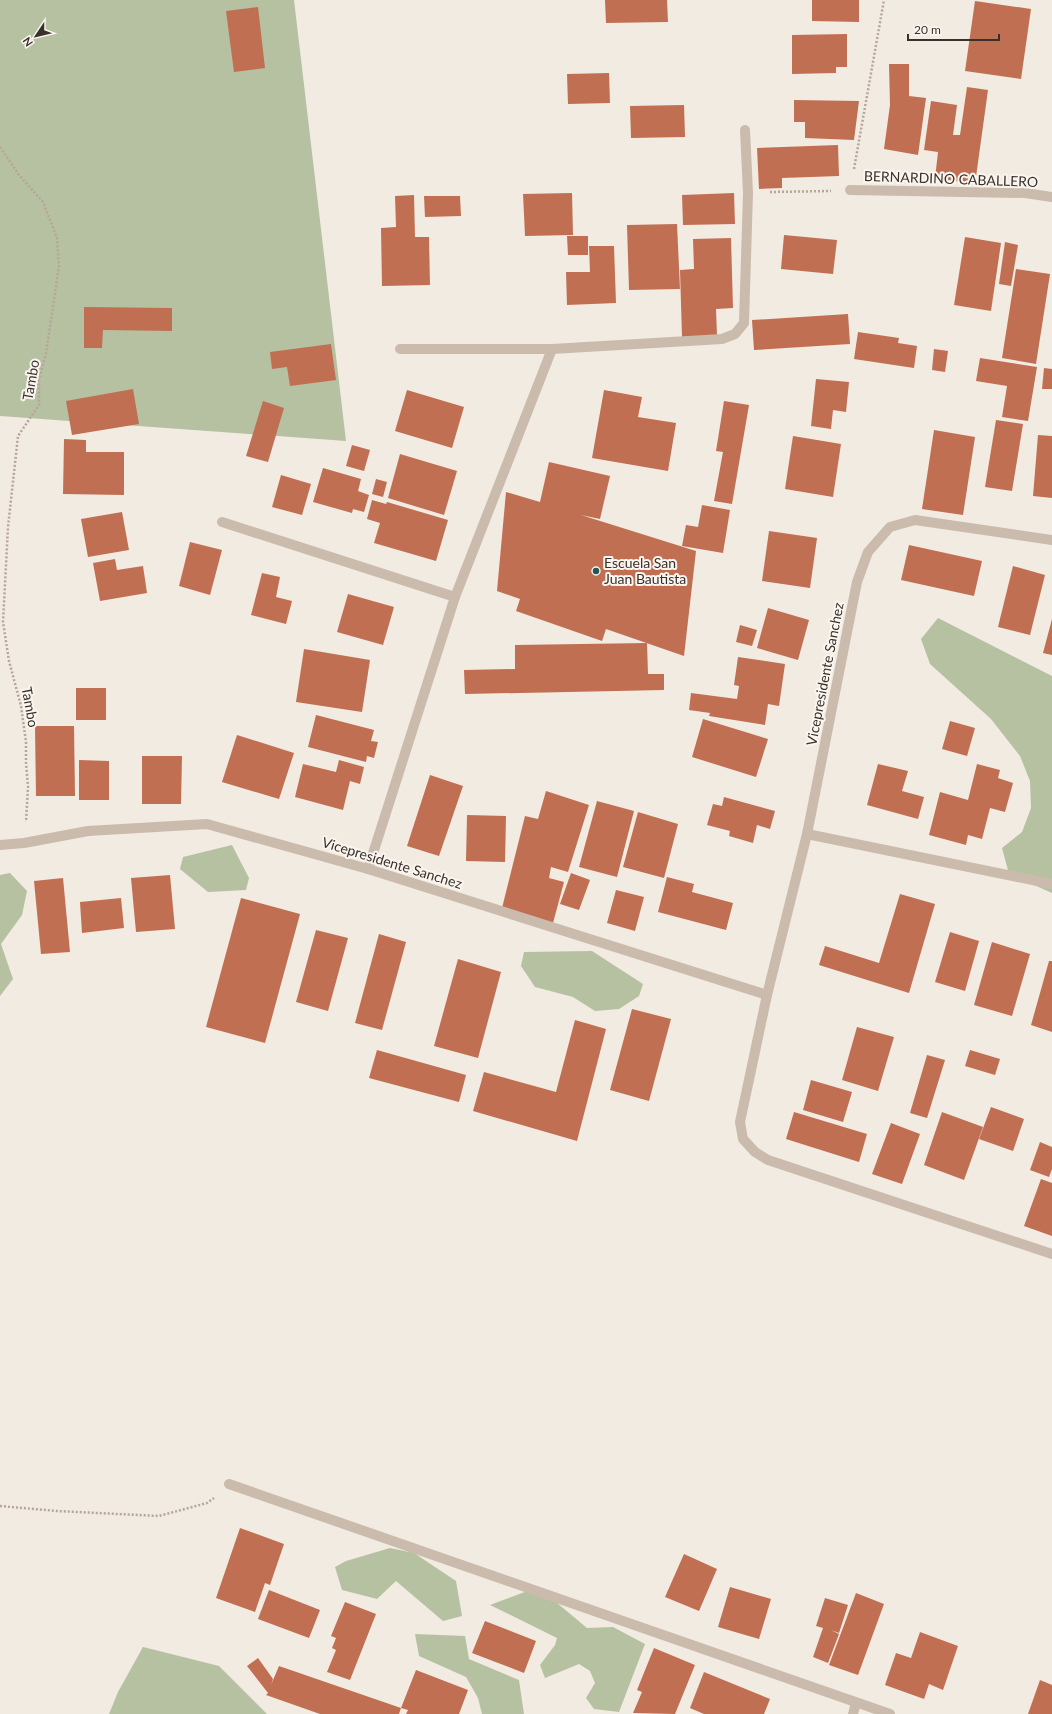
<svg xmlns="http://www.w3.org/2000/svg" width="1052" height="1714" font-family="Lato,sans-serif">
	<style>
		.green { fill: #b6c1a2 }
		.building { fill: #c06f52 }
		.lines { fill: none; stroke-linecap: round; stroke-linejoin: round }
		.path { stroke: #b6a598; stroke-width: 2.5; stroke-dasharray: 2 2; stroke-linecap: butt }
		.service { stroke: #cabbad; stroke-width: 10 }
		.minor { stroke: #cabbad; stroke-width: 10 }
		.poi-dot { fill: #235559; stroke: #faf5ee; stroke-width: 1.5 }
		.labels { text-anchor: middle; stroke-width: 4; stroke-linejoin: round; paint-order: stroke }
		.street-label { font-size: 14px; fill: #39302c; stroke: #faf5ee }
		.poi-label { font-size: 14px; fill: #39302c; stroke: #faf5ee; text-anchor: start }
	</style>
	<rect width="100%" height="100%" fill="#f2ebe1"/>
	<g class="green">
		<polygon points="0,0 294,0 346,441 0,416"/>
		<polygon points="938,618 1052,676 1052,893 1009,874 1002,848 1022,832 1031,808 1030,781 1020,756 991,719 930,664 921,639"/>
		<polygon points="232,845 249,878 246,890 208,892 180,869 183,857"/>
		<polygon points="10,873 27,891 22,915 1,944 13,979 0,996 0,875"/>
		<polygon points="592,951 643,984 639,996 619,1009 595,1011 573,997 535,987 521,966 524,952"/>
		<polygon points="390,1548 414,1553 456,1581 462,1616 443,1621 396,1581 377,1599 342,1590 335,1567 346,1561"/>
		<polygon points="538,1587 587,1628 613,1627 645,1644 619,1712 594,1709 586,1698 595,1683 590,1671 579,1664 545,1678 540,1665 555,1645 557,1638 490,1605"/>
		<polygon points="415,1634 465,1636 469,1659 519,1680 524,1714 482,1714 478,1698 466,1677 419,1656"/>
		<polygon points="143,1647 219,1666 267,1714 109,1714 118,1692"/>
	</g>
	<g class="building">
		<polygon points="605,0 667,0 668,22 606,23"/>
		<polygon points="812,0 859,0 859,22 812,21"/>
		<polygon points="975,1 1031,9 1021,79 965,71"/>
		<polygon points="258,7 265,68 234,72 226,11"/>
		<polygon points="847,34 847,67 836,67 836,73 792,74 792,35"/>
		<polygon points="889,64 909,64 909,96 926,98 918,155 884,149 890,105"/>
		<polygon points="609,73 610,103 568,104 567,74"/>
		<polygon points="967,87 988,90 975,184 935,178 938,152 924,150 931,101 957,105 953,135 960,135"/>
		<polygon points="794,100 859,101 854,140 805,138 805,122 794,122"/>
		<polygon points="684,105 685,137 631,138 630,106"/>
		<polygon points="838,145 839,176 782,178 782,188 759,189 757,148"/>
		<polygon points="572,193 573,235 525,236 523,194"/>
		<polygon points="734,193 735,224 683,225 682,195"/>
		<polygon points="414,195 415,237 429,237 430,285 382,286 381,228 396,227 395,196"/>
		<polygon points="424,196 460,196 461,216 425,217"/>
		<polygon points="677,224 680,289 629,290 627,225"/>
		<polygon points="784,235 837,240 833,274 781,269"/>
		<polygon points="567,236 588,236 588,255 568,255"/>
		<polygon points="965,237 1001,243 991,311 954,305"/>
		<polygon points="731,238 733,308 716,309 717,336 682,337 680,270 694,269 693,239"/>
		<polygon points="1005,242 1018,245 1011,286 999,284"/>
		<polygon points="589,246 614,246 616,303 567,305 566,272 590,272"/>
		<polygon points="1016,269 1050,274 1036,364 1002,358"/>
		<polygon points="84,307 172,308 172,331 103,330 102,348 84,348"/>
		<polygon points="848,314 850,344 754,350 752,320"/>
		<polygon points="858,332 899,338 898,343 917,346 914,368 854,359"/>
		<polygon points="331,344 336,380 290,386 287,367 272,369 270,352"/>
		<polygon points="934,349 948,351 945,372 932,370"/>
		<polygon points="980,358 1037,367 1028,421 1002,417 1007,386 976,381"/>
		<polygon points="1044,368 1052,369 1052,389 1042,389"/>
		<polygon points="816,379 849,382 846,412 833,410 831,429 811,426"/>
		<polygon points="133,389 139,424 72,435 66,401"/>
		<polygon points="407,390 464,407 452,448 395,431"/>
		<polygon points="604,390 642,397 638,417 676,423 668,471 592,458"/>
		<polygon points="263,401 284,408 268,462 246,456"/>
		<polygon points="724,401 749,405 732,504 714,501 723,452 716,451"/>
		<polygon points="996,420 1023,424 1012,491 985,487"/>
		<polygon points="934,430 975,437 963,515 922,509"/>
		<polygon points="1038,435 1052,436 1052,498 1033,496"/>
		<polygon points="793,436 841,444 833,497 785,489"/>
		<polygon points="64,439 86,440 86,452 124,452 124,495 63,494"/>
		<polygon points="352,445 370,450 364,471 346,466"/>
		<polygon points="400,454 457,471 444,515 388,498"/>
		<polygon points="549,462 610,476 600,519 581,515 696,551 684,656 606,629 602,641 516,611 520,599 497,591 506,492 540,502"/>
		<polygon points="323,468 361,479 358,491 369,495 364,512 353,509 352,513 313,502"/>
		<polygon points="281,475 311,484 302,515 272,507"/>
		<polygon points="376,479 387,482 383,497 372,494"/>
		<polygon points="372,500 386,504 387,502 448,520 436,561 374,543 380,523 367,519"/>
		<polygon points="702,505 730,510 723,553 682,546 686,525 698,527"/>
		<polygon points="122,512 129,550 88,557 81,519"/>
		<polygon points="769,531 817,538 810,588 762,581"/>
		<polygon points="190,542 222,550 210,595 179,586"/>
		<polygon points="909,545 982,561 974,596 901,580"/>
		<polygon points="115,559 117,570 143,566 147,593 100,601 93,563"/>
		<polygon points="1013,566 1045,575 1030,635 998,627"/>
		<polygon points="262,573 280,577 276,597 292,601 286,624 251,615"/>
		<polygon points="348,594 394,607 383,645 337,632"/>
		<polygon points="768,608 809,620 798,660 757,648"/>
		<polygon points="1052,619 1052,655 1043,653"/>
		<polygon points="740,625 757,630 752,646 736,642"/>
		<polygon points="647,643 648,674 664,674 664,690 465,694 464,670 515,669 515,645"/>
		<polygon points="304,649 370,660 362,712 296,702"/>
		<polygon points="738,657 785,664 779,706 768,704 765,725 709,716 710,713 689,710 691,693 737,699 739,686 734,685"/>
		<rect x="76" y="688" width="30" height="32"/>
		<polygon points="316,715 374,730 371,741 378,742 374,758 367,756 366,762 308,747"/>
		<polygon points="703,719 768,739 756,777 692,757"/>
		<polygon points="950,721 975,728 967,756 942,749"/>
		<polygon points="35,726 74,726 75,796 36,796"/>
		<polygon points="237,735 294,753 279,799 222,782"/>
		<polygon points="142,756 182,756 181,804 142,804"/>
		<polygon points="79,760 109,761 109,800 79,800"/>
		<polygon points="339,760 364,767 360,784 350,781 343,810 295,797 303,764 336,772"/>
		<polygon points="878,764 908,771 902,791 924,797 918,819 867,805"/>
		<polygon points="977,764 1000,770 998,778 1013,783 1005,812 990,808 982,839 968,835 966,845 929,835 940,792 968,800"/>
		<polygon points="430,775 463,786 439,856 407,846"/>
		<polygon points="546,791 589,805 568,872 551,867 549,878 564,882 553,923 502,908 525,816 538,819"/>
		<polygon points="724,797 775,811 770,829 757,825 753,843 729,836 730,831 707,825 713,804 722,806"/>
		<polygon points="597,801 634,811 617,877 579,867"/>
		<polygon points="638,812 678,824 664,878 623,867"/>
		<polygon points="467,815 506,816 505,862 466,861"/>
		<polygon points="571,873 590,880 579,910 560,904"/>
		<polygon points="170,875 175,929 136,932 131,878"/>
		<polygon points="667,877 694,884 692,892 733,903 726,930 658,912"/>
		<polygon points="63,878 70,952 41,954 34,881"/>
		<polygon points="616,890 644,897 635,931 607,923"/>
		<polygon points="900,894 935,904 909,993 819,965 825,946 879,963"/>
		<polygon points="121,898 124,928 82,933 80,902"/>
		<polygon points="241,898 300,914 265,1043 206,1027"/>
		<polygon points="316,930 348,938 328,1011 296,1002"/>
		<polygon points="950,932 979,941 965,991 935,982"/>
		<polygon points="379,934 406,942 382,1030 355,1023"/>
		<polygon points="992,942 1030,954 1012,1016 974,1005"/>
		<polygon points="458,959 501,972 478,1058 434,1046"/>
		<polygon points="1049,961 1052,961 1052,1032 1031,1025"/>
		<polygon points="632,1009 671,1019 649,1101 610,1090"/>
		<polygon points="575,1020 606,1029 577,1141 473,1111 484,1072 556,1092"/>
		<polygon points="857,1027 894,1037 878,1091 842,1080"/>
		<polygon points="377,1050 466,1075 459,1102 369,1078"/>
		<polygon points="970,1050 1000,1059 995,1075 965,1066"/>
		<polygon points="927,1055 945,1060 927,1118 910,1113"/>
		<polygon points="811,1080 852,1092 843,1122 803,1110"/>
		<polygon points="991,1107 1024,1119 1013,1151 979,1139"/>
		<polygon points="794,1112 867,1134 859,1162 786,1139"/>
		<polygon points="942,1112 983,1127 964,1180 924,1165"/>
		<polygon points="891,1123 920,1134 902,1184 872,1174"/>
		<polygon points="1040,1142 1052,1147 1052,1169 1049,1177 1030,1170"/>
		<polygon points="1041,1179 1052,1183 1052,1236 1024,1226"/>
		<polygon points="240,1528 284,1544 270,1585 265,1583 255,1612 216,1598"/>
		<polygon points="684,1554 717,1569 699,1611 665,1597"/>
		<polygon points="730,1587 771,1599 759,1639 718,1627"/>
		<polygon points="269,1590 320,1610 309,1638 258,1619"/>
		<polygon points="856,1593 884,1604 858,1675 829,1665"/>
		<polygon points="825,1598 848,1605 839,1633 831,1630 839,1634 828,1663 813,1657 823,1628 816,1626"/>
		<polygon points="345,1602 376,1614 350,1680 327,1672 336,1650 332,1648 336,1638 331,1636"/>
		<polygon points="485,1621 536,1641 524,1673 472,1653"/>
		<polygon points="920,1632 958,1646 943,1690 929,1684 924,1699 885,1685 896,1653 911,1658"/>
		<polygon points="654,1648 695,1665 675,1714 633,1713 642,1692 637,1690"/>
		<polygon points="258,1658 273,1679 271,1685 279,1666 401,1708 399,1714 320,1714 266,1695 268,1693 247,1666"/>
		<polygon points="416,1670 468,1690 459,1714 406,1714 408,1710 401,1708"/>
		<polygon points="704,1672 770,1699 764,1714 704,1714 690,1708"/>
		<polygon points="1040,1680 1052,1685 1052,1714 1028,1714"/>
	</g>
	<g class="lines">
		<g class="path">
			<polyline points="0,147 19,175 43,202 57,238 59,266 46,353 39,379 39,405 18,436 8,527 3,622 9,661 21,706 26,742 26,763 28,787 26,822"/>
			<polyline points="854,169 884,0"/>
			<polyline points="770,192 831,191"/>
			<polyline points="0,1506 57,1511 159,1516 207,1503 214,1498"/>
		</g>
		<polyline class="service" points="222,522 455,597"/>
		<g class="minor">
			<polyline points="850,190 1025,193 1052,197"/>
			<polyline points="400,349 552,349 722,339 735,334 744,323 748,193 745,130"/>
			<polyline points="1052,540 915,520 890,527 868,552 857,582 807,834 767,995 740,1122 743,1139 755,1152 768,1160 1052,1254"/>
			<polyline points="807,834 1052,884"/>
			<polyline points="0,845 24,843 88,831 207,824 368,869 767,995"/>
			<polyline points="368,869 455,597 552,349"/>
			<polyline points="229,1484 890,1714"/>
			<polyline points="853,1714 856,1703"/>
		</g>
	</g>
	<circle class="poi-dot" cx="596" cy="571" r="4"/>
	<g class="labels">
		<g class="street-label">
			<text transform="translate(951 179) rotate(2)" y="5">BERNARDINO CABALLERO</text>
			<text transform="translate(31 380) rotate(-80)" y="5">Tambo</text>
			<text transform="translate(825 674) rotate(-79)" y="5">Vicepresidente Sanchez</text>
			<text transform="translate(30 707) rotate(80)" y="5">Tambo</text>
			<text transform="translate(392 863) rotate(17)" y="5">Vicepresidente Sanchez</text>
		</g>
		<g class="poi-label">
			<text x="604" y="568">Escuela San<tspan x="604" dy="16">Juan Bautista</tspan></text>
		</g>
	</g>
	<g transform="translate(36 36) rotate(235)" stroke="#faf5ee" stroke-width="3" paint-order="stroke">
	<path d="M0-3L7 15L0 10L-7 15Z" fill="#39302c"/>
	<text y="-6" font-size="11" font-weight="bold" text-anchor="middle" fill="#39302c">N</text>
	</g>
	<path d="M908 34v6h91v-6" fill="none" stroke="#39302c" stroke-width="2"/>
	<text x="914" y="34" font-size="12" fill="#39302c" stroke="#faf5ee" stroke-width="3" paint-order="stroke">20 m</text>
</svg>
